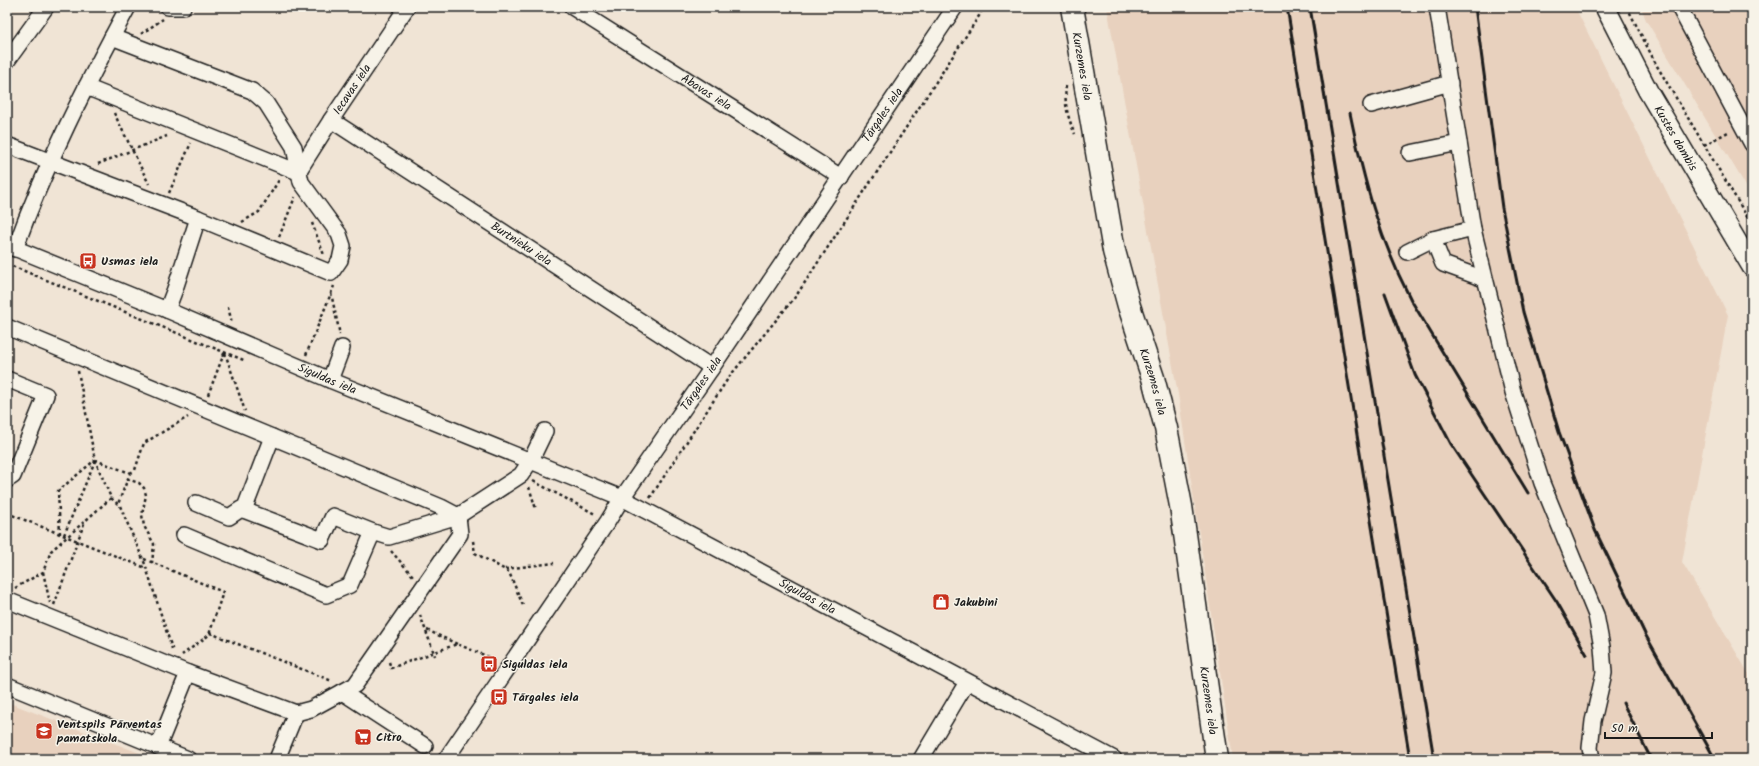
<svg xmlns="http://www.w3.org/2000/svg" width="1759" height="766" font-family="Kalam,sans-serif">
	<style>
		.built { fill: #e8d1be }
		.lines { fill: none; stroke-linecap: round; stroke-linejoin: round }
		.stream { stroke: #5a8993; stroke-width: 4.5 }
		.minor-casing { stroke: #1c1c1c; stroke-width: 18 }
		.major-casing { stroke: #1c1c1c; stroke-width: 22 }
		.highway-casing { stroke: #1c1c1c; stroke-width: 25 }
		.path { stroke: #1c1c1c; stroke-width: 2.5; stroke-dasharray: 3 3; stroke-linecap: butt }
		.minor { stroke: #f7f3e8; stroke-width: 15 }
		.major { stroke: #f7f3e8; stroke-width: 19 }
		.highway { stroke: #f7f3e8; stroke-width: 22 }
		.rail { stroke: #1c1c1c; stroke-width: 3 }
		.labels { text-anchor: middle; stroke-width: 3; stroke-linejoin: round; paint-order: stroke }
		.street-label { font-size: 12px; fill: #1c1c1c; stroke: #f7f3e8 }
		.poi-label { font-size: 12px; font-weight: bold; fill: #1c1c1c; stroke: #f7f3e8; text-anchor: start }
	</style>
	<rect width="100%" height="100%" fill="#f0e4d5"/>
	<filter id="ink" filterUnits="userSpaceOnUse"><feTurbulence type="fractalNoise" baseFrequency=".025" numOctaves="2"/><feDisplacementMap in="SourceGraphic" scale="8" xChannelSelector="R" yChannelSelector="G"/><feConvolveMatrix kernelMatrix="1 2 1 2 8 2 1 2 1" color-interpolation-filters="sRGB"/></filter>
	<g filter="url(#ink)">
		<g class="built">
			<polygon points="1107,7 1575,7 1728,315 1682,562 1752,679 1752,759 1233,759 1178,394"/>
			<polygon points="1641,7 1752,7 1752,196 1646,20"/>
			<polygon points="7,702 155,759 7,759"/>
		</g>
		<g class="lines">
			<polyline class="stream" points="1751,338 1752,340"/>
			<g class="minor-casing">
				<g id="minor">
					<polyline points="168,7 183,7"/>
					<path id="s1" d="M572,7L841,177"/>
					<polyline points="1437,7 1473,229 1513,392 1542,483 1596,615 1602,647 1604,673 1593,721 1590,748 1592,759"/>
					<polyline points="1679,7 1752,144"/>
					<polyline points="7,61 46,7"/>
					<path id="s2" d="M86,87L298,172L331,120L407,7"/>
					<polyline points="1371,105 1450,83"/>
					<path id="s3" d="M331,120L705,363L711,369"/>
					<polyline points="7,145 198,218 331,273 340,260 343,246 339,234 301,182 294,147 266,103 252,91 112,37"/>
					<polyline points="1410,153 1459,143"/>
					<polyline points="1433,239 1443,264 1484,279"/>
					<path id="s4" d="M7,245L167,310L330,380L622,498L1114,759"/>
					<path d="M15,249C45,165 86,85 128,7"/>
					<polyline points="1407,252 1433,239 1473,229"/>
					<polyline points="167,310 175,289 198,218"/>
					<polyline points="7,327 441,507 458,516 521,475 531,460 545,431"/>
					<polyline points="7,379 46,395 13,476 7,480"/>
					<polyline points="330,380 342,348"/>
					<polyline points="196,503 229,517 241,509 322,540 333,516 373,532"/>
					<polyline points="244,510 272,437"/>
					<polyline points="7,600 188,673 296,713 311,709 355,685 460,534 458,516 389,537 373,532 350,585 326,595 184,535"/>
					<polyline points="7,685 188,759"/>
					<polyline points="342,692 425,746"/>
					<polyline points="158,747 188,673"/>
					<polyline points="277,759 296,713"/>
					<path id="s5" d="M446,759L608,521L622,498L711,369L955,7"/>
					<polyline points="921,759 967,682"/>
				</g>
			</g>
			<g class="major-casing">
				<g id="major">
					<path id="s6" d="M1605,7L1648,91L1752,267"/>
				</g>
			</g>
			<g class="highway-casing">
				<g id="highway">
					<path id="s7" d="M1072,7L1114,251L1129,306L1153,378L1166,428L1181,506L1217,759"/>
				</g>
			</g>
			<g class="path">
				<polyline points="1627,7 1657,66 1752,225"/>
				<polyline points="141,34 163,19"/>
				<path d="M1066,86C1064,104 1068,118 1075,134"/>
				<polyline points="114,113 149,184"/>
				<polyline points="1704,145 1730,131"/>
				<polyline points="98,164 167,136"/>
				<polyline points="169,193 191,143"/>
				<polyline points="242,222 259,212 279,180"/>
				<polyline points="312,223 324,255"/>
				<polyline points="279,237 295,197"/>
				<polyline points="7,264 246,361"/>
				<polyline points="331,293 340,335"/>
				<polyline points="228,307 232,323"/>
				<polyline points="225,353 245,411"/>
				<polyline points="306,355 334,286"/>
				<polyline points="78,371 95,460 111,498 120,506 145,564 173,652"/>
				<polyline points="208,395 225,351"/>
				<polyline points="95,460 130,473 118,504"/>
				<polyline points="130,473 135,470 144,443 188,417"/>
				<polyline points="127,479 139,483 144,488 146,495 142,515 144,526 154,544 152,563"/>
				<polyline points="533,481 595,514"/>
				<polyline points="529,487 536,509"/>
				<polyline points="650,498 729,377 796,296 979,16 983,7"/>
				<polyline points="7,513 146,568"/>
				<polyline points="60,534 58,491 95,460"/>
				<polyline points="64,535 95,461"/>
				<polyline points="473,541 475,553 509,572 524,608"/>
				<polyline points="391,551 413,576"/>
				<polyline points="144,559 223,592 209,635 182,655"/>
				<polyline points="505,569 554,563"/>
				<polyline points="43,572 50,603"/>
				<polyline points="15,588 43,572 51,551 111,498"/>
				<polyline points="54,605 85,521"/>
				<polyline points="420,615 435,656"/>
				<polyline points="427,630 457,644"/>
				<polyline points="210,633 332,681"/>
				<polyline points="389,662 391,668 457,644 489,657"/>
			</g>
			<use href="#minor" class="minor"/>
			<use href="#major" class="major"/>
			<use href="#highway" class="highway"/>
			<g class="rail">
				<polyline points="1287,7 1410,759"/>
				<polyline points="1310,7 1434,759"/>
				<polyline points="1475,7 1502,208 1523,312 1559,432 1595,530 1645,634 1715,759"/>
				<path d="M1350,113C1364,182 1379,238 1411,300L1528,493"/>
				<polyline points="1385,293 1415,375 1451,444 1557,602 1587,655"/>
				<polyline points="1623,703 1651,759"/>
			</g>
		</g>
	</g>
	<defs>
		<g id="bus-square" transform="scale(0.9)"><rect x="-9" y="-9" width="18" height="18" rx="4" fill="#c8321e" stroke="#f7f3e8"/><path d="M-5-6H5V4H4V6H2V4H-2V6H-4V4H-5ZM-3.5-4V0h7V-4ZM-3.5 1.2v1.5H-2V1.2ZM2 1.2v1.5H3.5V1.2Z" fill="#fff"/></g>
		<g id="shop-square" transform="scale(0.9)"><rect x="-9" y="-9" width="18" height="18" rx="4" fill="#c8321e" stroke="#f7f3e8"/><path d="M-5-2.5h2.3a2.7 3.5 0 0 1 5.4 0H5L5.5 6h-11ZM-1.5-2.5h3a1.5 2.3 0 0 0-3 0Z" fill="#fff"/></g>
		<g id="school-square" transform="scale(0.9)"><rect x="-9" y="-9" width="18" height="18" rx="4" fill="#c8321e" stroke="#f7f3e8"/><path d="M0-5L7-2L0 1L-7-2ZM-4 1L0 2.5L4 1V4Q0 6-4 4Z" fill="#fff"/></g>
		<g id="supermarket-square" transform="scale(0.9)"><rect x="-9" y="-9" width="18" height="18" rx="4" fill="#c8321e" stroke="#f7f3e8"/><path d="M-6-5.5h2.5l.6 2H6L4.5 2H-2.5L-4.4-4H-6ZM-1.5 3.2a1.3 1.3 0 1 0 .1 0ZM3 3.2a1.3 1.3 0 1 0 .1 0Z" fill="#fff"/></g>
	</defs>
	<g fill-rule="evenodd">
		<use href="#bus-square" x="88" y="261"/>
		<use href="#shop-square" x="941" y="602"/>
		<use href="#bus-square" x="489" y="664"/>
		<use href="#bus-square" x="499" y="697"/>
		<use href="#school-square" x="44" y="731"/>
		<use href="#supermarket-square" x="363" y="737"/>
	</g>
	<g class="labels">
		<g class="street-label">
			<text dy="4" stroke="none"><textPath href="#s7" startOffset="60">Kurzemes iela</textPath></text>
			<text dy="4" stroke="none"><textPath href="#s2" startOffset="327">Iecavas iela</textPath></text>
			<text dy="4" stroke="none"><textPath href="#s1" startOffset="159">Abavas iela</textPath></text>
			<text dy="4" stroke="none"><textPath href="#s5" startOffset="778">Tārgales iela</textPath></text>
			<text dy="4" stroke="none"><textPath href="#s6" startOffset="149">Kustes dambis</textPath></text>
			<text dy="4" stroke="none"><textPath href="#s3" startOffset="227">Burtnieku iela</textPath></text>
			<text dy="4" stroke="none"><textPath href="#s4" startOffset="347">Siguldas iela</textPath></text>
			<text dy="4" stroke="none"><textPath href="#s7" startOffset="384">Kurzemes iela</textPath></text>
			<text dy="4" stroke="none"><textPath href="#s5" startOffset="454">Tārgales iela</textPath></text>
			<text dy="4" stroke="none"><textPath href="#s4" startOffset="875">Siguldas iela</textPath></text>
			<text dy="4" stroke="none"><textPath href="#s7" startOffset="708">Kurzemes iela</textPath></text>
		</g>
		<g class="poi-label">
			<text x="101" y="265">Usmas iela</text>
			<text x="954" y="606">Jakubini</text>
			<text x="502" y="668">Siguldas iela</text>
			<text x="512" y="701">Tārgales iela</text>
			<text x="57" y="728">Ventspils Pārventas<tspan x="57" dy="14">pamatskola</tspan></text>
			<text x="376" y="741">Citro</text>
		</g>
	</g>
	<rect width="1759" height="766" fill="none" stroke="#f7f3e8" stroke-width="24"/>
	<rect x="12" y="12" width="1735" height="742" fill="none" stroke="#1c1c1c" stroke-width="1.5" filter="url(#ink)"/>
	<path d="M1605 732v6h107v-6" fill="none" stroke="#1c1c1c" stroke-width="2"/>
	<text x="1611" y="732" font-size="12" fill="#1c1c1c" stroke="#f7f3e8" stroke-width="3" paint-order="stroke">50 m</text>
</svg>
